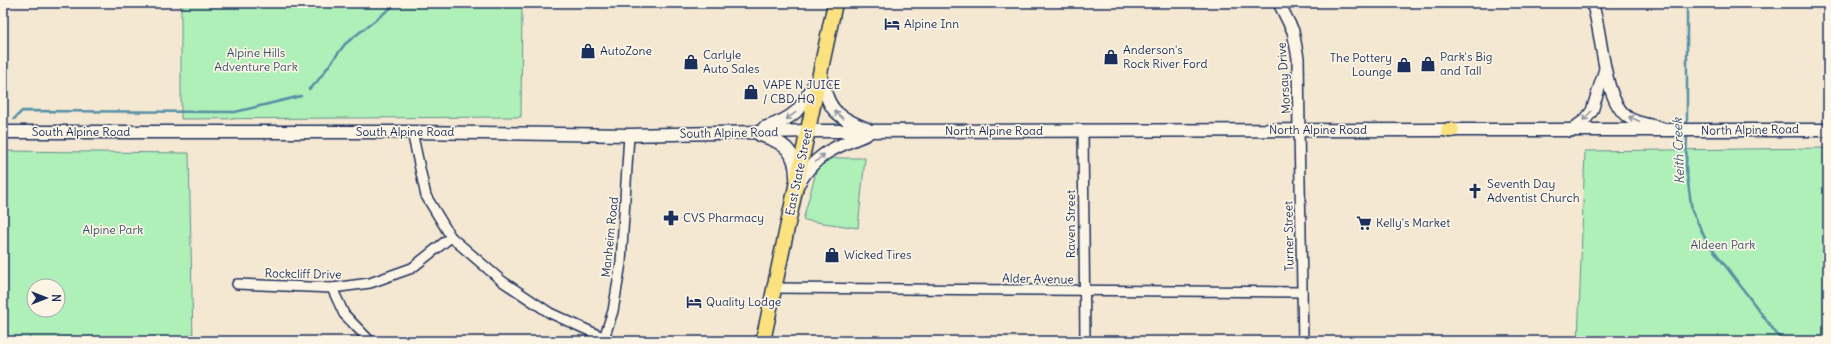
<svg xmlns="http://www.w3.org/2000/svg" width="1831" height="344" font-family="Delius,sans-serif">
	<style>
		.green { fill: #afefb8; stroke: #658f8b; fill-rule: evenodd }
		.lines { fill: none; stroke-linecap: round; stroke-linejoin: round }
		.stream { stroke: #5790a6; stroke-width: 2.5 }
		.minor-casing { stroke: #1b2f5e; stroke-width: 12 }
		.tertiary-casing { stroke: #1b2f5e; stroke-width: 14 }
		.secondary-casing { stroke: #1b2f5e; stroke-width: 15 }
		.primary-casing { stroke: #1b2f5e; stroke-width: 17 }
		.minor { stroke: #fcf5e5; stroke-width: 9 }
		.tertiary { stroke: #fcf5e5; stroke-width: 11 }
		.secondary { stroke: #fcf5e5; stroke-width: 12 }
		.primary { stroke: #fbe180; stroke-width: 14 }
		.oneway { stroke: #8c92a2 }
		.labels { text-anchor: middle; stroke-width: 3.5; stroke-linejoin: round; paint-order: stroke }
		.poi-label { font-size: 12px; fill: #1b2f5e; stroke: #fcf5e5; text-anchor: start }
		.park-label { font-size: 12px; fill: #395570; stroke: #fcf5e5 }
		.street-label { font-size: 12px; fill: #1b2f5e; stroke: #fcf5e5 }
		.water-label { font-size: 13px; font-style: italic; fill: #34587c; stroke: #fcf5e5 }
	</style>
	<rect width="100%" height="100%" fill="#f5e8d3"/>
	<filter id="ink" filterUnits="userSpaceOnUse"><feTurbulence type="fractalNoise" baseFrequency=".025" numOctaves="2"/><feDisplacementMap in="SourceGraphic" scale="8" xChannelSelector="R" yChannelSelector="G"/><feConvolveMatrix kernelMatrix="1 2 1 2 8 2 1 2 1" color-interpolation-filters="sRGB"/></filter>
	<g filter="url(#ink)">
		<g class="green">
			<polygon points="181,3 522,3 521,117 181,119"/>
			<polygon points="1828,148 1828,341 1578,341 1585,151"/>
			<path d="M3,151L189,153L193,341H3ZM34,286H58V310H34Z"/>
			<polygon points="825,158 865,158 858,228 803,220 816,172"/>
		</g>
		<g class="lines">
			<g class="stream">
				<polyline points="309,89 316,83 345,44 397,3"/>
				<polyline points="14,119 22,111 235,112 301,96"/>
				<polyline points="1687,127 1687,3"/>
				<polyline points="1687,134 1686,168 1692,211 1706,240 1782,341"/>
			</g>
			<g class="minor-casing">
				<g id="minor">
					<polyline points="1299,130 1303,341"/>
					<polyline points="1083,131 1085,341"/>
					<polyline points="412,132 426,196 451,237 502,281 550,313 605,338"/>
					<polyline points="237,284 332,288 370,283 412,268 451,237"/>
					<polyline points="332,288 344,314 370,341"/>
					<polyline points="773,288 1302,292"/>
					<polyline points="603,341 613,311 621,263 629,135"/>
				</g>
			</g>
			<g class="tertiary-casing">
				<g id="tertiary">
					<polyline points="1279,3 1293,31 1298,58 1299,130"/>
					<path d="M1592,3C1603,32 1602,101 1629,118C1638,123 1652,125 1662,128"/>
					<polyline points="1570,131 1585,120 1592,111 1605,69"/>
				</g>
			</g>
			<g class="secondary-casing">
				<g id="secondary">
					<path d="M820,73C829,109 832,115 867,129"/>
					<path d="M764,128C796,118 800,110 816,81"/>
					<polyline points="1452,130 1828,130"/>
					<polyline points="3,132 412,132 629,135 808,131 1448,130"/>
					<path d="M760,135C783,142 796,150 796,177"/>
					<path d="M798,184C817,152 836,147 867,134"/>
				</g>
			</g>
			<g class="primary-casing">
				<g id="primary">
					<polyline points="1448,130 1452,130"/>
					<polyline points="763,341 835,3"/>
				</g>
			</g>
			<use href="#minor" class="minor"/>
			<use href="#tertiary" class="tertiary"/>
			<use href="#secondary" class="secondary"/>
			<use href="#primary" class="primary"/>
		</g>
		<defs><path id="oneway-shaft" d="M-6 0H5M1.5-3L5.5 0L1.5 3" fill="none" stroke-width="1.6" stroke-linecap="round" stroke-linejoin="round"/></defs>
		<g class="oneway">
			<use href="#oneway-shaft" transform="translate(839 115) rotate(-139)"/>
			<use href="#oneway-shaft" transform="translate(791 116) rotate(144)"/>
			<use href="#oneway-shaft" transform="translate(1587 116) rotate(132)"/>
			<use href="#oneway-shaft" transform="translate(1634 119) rotate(-157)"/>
			<use href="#oneway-shaft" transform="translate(820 158) rotate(-42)"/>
		</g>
	</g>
	<defs>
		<g id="hotel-bare" transform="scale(1.2)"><path d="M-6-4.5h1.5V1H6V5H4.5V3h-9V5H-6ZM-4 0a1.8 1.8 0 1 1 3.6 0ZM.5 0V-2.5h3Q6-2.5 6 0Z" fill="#1b2f5e" stroke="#fcf5e5" stroke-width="2.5" paint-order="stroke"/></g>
		<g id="shop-bare" transform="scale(1.2)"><path d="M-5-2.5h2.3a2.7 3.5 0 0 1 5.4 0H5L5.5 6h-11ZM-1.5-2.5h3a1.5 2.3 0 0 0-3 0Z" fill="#1b2f5e" stroke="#fcf5e5" stroke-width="2.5" paint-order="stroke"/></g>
		<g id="church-bare" transform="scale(1.2)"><path d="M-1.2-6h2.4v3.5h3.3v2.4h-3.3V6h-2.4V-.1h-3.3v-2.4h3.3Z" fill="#1b2f5e" stroke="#fcf5e5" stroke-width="2.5" paint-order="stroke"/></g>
		<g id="pharmacy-bare" transform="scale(1.2)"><path d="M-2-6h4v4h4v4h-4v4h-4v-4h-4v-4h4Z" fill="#1b2f5e" stroke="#fcf5e5" stroke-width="2.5" paint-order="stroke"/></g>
		<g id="supermarket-bare" transform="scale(1.2)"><path d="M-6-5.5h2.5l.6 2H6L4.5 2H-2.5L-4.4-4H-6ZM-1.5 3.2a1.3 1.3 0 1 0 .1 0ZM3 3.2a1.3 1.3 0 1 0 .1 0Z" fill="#1b2f5e" stroke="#fcf5e5" stroke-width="2.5" paint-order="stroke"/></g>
	</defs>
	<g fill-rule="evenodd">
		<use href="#hotel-bare" x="892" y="24"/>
		<use href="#shop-bare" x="588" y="51"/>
		<use href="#shop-bare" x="1111" y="57"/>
		<use href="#shop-bare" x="691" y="62"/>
		<use href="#shop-bare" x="1428" y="64"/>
		<use href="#shop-bare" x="1404" y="65"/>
		<use href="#shop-bare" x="751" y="92"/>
		<use href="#church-bare" x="1475" y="191"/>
		<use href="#pharmacy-bare" x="671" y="218"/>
		<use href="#supermarket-bare" x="1364" y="223"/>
		<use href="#shop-bare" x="832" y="255"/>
		<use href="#hotel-bare" x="694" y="302"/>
	</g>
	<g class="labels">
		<g class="poi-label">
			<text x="904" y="28">Alpine Inn</text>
			<text x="1123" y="54">Anderson's<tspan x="1123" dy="14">Rock River Ford</tspan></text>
			<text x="600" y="55">AutoZone</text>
			<text x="703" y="59">Carlyle<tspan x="703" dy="14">Auto Sales</tspan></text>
			<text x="1440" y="61">Park's Big<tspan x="1440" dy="14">and Tall</tspan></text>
			<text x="1392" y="62" text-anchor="end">The Pottery<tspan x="1392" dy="14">Lounge</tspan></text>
			<text x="763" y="89">VAPE N JUICE<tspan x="763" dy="14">/ CBD HQ</tspan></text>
			<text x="1487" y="188">Seventh Day<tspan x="1487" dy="14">Adventist Church</tspan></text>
			<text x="683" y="222">CVS Pharmacy</text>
			<text x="1376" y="227">Kelly's Market</text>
			<text x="844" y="259">Wicked Tires</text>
			<text x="706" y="306">Quality Lodge</text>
		</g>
		<g class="park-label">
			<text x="256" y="57">Alpine Hills<tspan x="256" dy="14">Adventure Park</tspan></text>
			<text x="113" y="234">Alpine Park</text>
			<text x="1723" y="249">Aldeen Park</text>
		</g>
		<g class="street-label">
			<text transform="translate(1284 78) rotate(-94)" y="4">Morsay Drive</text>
			<text x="1318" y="134">North Alpine Road</text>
			<text transform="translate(1750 130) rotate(-1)" y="4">North Alpine Road</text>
			<text x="994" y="135">North Alpine Road</text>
			<text x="81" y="136">South Alpine Road</text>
			<text x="405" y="136">South Alpine Road</text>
			<text transform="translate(729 133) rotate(-1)" y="4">South Alpine Road</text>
			<text transform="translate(799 172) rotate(-78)" y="4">East State Street</text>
			<text transform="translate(1071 224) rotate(-90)" y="4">Raven Street</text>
			<text transform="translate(1289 236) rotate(-91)" y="4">Turner Street</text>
			<text transform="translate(610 237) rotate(-84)" y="4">Manheim Road</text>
			<text transform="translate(303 274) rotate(1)" y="4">Rockcliff Drive</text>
			<text transform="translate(1038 279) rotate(1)" y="4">Alder Avenue</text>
		</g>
		<g class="water-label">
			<text transform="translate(1678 151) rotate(-92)" y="5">Keith Creek</text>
		</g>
	</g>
	<rect width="1831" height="344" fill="none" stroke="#fcf5e5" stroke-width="16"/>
	<rect x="8" y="8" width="1815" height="328" fill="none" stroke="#1b2f5e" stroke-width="1.5" filter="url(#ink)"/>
	<g transform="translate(46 298) rotate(90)"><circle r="19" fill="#fcf5e5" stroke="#a2a6af"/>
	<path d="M0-3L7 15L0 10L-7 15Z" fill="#1b2f5e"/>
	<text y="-6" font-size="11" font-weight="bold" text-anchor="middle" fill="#1b2f5e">N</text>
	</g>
</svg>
